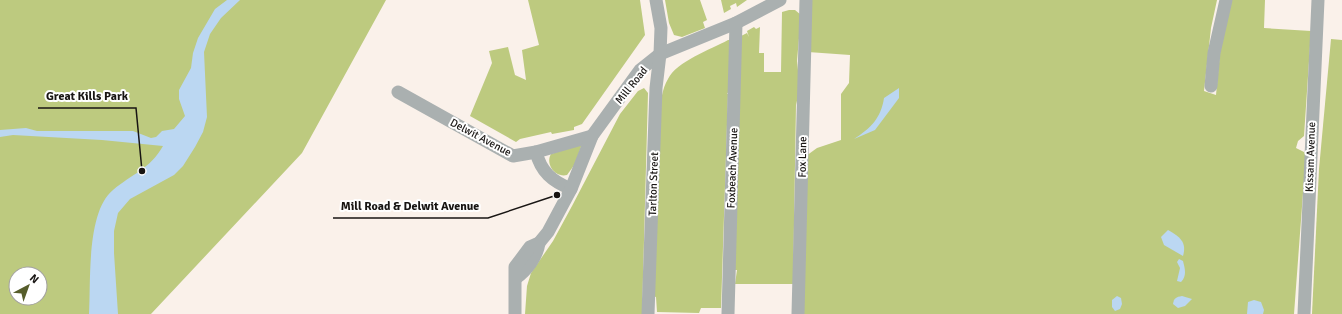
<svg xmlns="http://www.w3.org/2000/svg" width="1342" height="314" font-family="Signika,sans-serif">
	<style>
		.green { fill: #bdca7f; fill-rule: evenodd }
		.water { fill: #bbd7f2 }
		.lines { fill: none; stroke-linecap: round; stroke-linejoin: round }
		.minor { stroke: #aab0b0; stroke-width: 13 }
		.labels { text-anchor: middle; stroke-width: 4; stroke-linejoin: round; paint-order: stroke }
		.street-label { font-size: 11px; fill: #181513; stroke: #fff }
		.leader { fill: none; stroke: #181513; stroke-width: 1.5 }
		.callout-dot { fill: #181513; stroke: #fff; stroke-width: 1.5 }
		.callout-label { font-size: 12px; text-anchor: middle; font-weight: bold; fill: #181513; stroke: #fff; stroke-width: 4; stroke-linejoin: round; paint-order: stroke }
	</style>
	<rect width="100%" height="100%" fill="#faf1ea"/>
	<g class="green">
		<path d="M0,0H386L302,153L151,314H0ZM16,274H40V298H16Z"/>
		<polygon points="528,0 640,0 645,35 582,124 574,127 574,130 552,134 551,132 520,139 516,142 470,116 492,63 489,51 508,47 515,75 526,80 522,50 539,45"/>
		<polygon points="665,0 700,0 707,20 703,22 705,28 682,37 674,35 669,23"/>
		<polygon points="721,0 747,0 737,7 736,3 730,6 731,9 724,13"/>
		<polygon points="812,0 1217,0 1211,28 1204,91 1216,95 1220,53 1229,0 1265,0 1264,28 1311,31 1304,136 1298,141 1296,148 1306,153 1294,314 802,314 806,156 817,148 841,140 841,94 849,83 850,55 808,52"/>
		<polygon points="789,10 795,10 801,15 797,61 800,88 796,105 793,284 735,284 737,270 734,270 741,36 747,33 749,37 747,31 754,27 756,29 760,27 759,53 764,53 764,72 781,72 782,12"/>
		<polygon points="1331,39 1342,40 1342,314 1312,314 1319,169"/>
		<path d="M728,40H729V91L727,94H728L721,308H701L699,313L657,312L656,297L652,296L659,112C661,101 662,89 668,79C677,61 710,50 728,40Z"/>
		<polygon points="644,88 648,93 642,314 525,314 527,286 531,273 553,241 572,206 620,114 638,91"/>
		<path d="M582,144L575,164L567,175C555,178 545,164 551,154Z"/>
	</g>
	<g class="water">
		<path d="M227,0H240L221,18L210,34L204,52L207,117L203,132L195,147L183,166L174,175L130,199L118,213L114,231V253L118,314H89C91,282 86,212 113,190C132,174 150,169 163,146L102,140L13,135L0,137V130L26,128L37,131H133L151,138L156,137L162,131L174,129L185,116L179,99V90L191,68L193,53L198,38L215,9Z"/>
		<path d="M899,88V98L875,130L854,139C871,128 881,118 884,98Z"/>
		<path d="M1168,230C1180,237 1187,242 1183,256L1164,245L1161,237Z"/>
		<path d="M1179,259L1183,261C1185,269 1187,276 1181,282L1177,281L1180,268L1177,262Z"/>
		<polygon points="1117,296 1121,298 1122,304 1120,309 1115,311 1112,307 1112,300"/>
		<path d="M1182,296L1192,299L1185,306L1178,308L1173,304C1174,298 1176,297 1182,296Z"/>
		<polygon points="1254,300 1261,302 1264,310 1263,314 1247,314 1248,302"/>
	</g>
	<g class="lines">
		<g class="minor">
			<polyline points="1211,86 1214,53 1226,0"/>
			<polyline points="398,92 513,156 536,152 592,136"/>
			<path d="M536,152C541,172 552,181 571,189"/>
			<path d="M516,278C527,270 537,257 539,243"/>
			<polyline points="515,314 515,267 530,247 539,243 548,232 571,189 592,136 640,70 660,54 736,23 780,0"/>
			<polyline points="648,314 656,88 660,54 661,28 656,0"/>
			<polyline points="728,314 736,23"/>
			<polyline points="798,314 806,0"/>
			<polyline points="1304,314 1318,0"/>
		</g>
	</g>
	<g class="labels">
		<g class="street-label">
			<text transform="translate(631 85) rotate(-51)" y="4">Mill Road</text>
			<text transform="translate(481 137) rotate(28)" y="4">Delwit Avenue</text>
			<text transform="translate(802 157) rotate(-89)" y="4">Fox Lane</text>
			<text transform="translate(1310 157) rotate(-88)" y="4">Kissam Avenue</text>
			<text transform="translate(732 168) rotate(-88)" y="4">Foxbeach Avenue</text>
			<text transform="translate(653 184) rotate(-88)" y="4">Tarlton Street</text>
		</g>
	</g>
	<path class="leader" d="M142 171L136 108H38M557 195L488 218H333"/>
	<g class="callout-dot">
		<circle cx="142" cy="171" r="4"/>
		<circle cx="557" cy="195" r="4"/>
	</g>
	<g class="callout-label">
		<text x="87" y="100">Great Kills Park</text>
		<text x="410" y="210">Mill Road &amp; Delwit Avenue</text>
	</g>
	<g transform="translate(28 286) rotate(41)"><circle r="19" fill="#ffffff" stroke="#a3a1a1"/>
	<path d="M0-3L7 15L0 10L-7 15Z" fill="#565d2b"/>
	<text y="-6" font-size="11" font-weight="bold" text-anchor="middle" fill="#181513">N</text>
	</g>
</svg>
